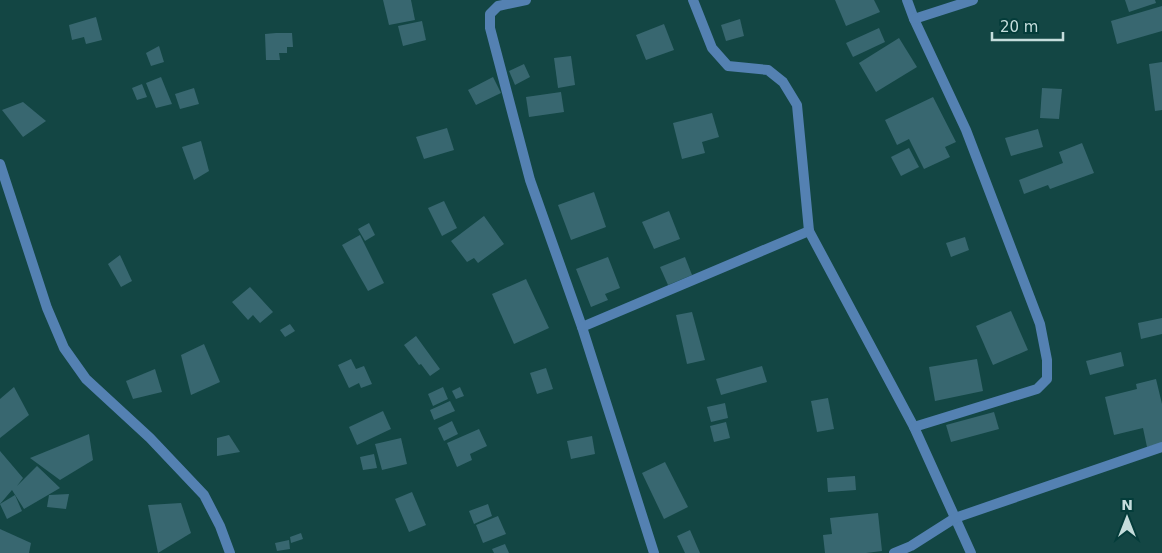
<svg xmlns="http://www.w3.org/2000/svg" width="1162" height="553" font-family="'DejaVu Sans',sans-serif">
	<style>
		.building { fill: #386770 }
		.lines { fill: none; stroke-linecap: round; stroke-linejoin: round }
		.street { stroke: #5481b2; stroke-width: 10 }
	</style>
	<rect width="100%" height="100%" fill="#134644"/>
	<g class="building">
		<polygon points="383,0 411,0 415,20 389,25"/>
		<polygon points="835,0 874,0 880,12 846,26"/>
		<polygon points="1125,0 1155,0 1156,3 1129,12"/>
		<polygon points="1162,6 1162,31 1117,44 1111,21"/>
		<polygon points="96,17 102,40 86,44 84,37 72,40 69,25"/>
		<polygon points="740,19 744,36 726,41 721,25"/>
		<polygon points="422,21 426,40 403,46 398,26"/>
		<polygon points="664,24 674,50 646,60 636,35"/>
		<polygon points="879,28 885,42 853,57 846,43"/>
		<polygon points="276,33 292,33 293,47 287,47 287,53 279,53 280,60 266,60 265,34"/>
		<polygon points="899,38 917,67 876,92 859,63"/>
		<polygon points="159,46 164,62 151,66 146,53"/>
		<polygon points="571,56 575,85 558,88 554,58"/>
		<polygon points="1162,62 1162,110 1155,111 1149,64"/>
		<polygon points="524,64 530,77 515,85 509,71"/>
		<polygon points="161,77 172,104 156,108 146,83"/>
		<polygon points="493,77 501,93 476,105 468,90"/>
		<polygon points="142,84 147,97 137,100 132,88"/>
		<polygon points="194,88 199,104 180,109 175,94"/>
		<polygon points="1042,88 1062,89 1059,119 1040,118"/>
		<polygon points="561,92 564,112 529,117 526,97"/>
		<polygon points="933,97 956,142 945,147 950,157 924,169 909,139 897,145 885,120"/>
		<polygon points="23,102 46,121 23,137 2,110"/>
		<polygon points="712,113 719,137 702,142 705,153 682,159 673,123"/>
		<polygon points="447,128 454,150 424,159 416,137"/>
		<polygon points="1038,129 1043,147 1011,156 1005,138"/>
		<polygon points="201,141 209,171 194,180 182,147"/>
		<polygon points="1082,143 1094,173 1050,189 1048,185 1024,194 1019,180 1063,163 1059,152"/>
		<polygon points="909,148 919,167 901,176 891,157"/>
		<polygon points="594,192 606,227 571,240 558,205"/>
		<polygon points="444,201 457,228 442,236 428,208"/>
		<polygon points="669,211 680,239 654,249 642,222"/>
		<polygon points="484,216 504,244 478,263 474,258 467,262 451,241"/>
		<polygon points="369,223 375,235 365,241 358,229"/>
		<polygon points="360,235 384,283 368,291 342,245"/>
		<polygon points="965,237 969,250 951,257 946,243"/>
		<polygon points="120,255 132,281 121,287 108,264"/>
		<polygon points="608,257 620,288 605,294 608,300 591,307 576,269"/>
		<polygon points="685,257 692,275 668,285 660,267"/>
		<polygon points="526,279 549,328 514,344 492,294"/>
		<polygon points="250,287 273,312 260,323 253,315 248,320 232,302"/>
		<polygon points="1011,311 1028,350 993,365 976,326"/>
		<polygon points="692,312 705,360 687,364 676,315"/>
		<polygon points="1162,318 1162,334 1141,339 1138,323"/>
		<polygon points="290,324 295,331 285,337 280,330"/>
		<polygon points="416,336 440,369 430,376 421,364 419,365 404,345"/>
		<polygon points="204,344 220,382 191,395 181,355"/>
		<polygon points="1121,352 1124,366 1090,375 1086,361"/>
		<polygon points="351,359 356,369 364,366 372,384 361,388 359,383 349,388 338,365"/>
		<polygon points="977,359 983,391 935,401 929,367"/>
		<polygon points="762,366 767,382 721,395 716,379"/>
		<polygon points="546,368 553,389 537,394 530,373"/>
		<polygon points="155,369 162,392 133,399 126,381"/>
		<polygon points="1156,379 1162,404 1162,443 1147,447 1143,428 1114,435 1105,397 1137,389 1136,384"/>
		<polygon points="14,387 29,415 0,438 0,399"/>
		<polygon points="443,387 448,399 433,406 428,394"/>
		<polygon points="460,387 464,396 456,399 452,391"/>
		<polygon points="828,398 834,429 817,432 811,401"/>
		<polygon points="450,401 455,411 434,420 430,410"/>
		<polygon points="725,403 728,418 711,422 707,407"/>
		<polygon points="383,411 391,429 357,445 349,427"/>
		<polygon points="994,412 999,429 951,442 946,425"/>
		<polygon points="452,421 458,434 444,441 438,428"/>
		<polygon points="726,422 730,438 714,442 710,426"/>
		<polygon points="479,429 487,446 470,454 472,460 457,467 447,443"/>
		<polygon points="89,434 93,460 60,480 30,458"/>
		<polygon points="229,435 240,452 217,456 217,438"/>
		<polygon points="592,436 595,454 571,459 567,441"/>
		<polygon points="401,438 407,464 382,470 375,444"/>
		<polygon points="0,451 23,478 17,486 37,466 60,488 24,509 12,490 0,504"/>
		<polygon points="374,454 377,468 363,470 360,457"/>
		<polygon points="665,462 688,507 664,519 642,473"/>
		<polygon points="855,476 856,490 828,492 827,478"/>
		<polygon points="412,492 426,525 409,532 395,499"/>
		<polygon points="69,494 66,509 47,507 49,495"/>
		<polygon points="15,495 22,511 7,519 0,504"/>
		<polygon points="181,503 191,533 158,553 148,505"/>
		<polygon points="488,504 492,516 474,524 469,511"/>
		<polygon points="878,513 882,551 866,553 825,553 823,535 832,534 830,518"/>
		<polygon points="498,516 506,534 483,543 476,525"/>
		<polygon points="0,529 31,543 29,553 0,553"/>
		<polygon points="690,530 700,553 685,553 677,536"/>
		<polygon points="301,533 303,539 291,543 290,537"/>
		<polygon points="289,540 290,549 277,551 275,543"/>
		<polygon points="505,544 509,553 494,553 492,549"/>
	</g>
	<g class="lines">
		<g class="street">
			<polyline points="526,0 498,6 490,14 490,28 530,180 582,327 654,553"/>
			<polyline points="693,0 712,48 728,66 768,70 783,82 797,105 809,231 914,427 971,553"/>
			<polyline points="907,0 914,19 966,130 1040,324 1047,360 1047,379 1037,389 914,427"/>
			<polyline points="914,19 973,0"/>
			<polyline points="0,164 47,308 64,348 86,379 150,438 204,495 220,526 230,553"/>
			<polyline points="582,327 809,231"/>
			<polyline points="894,553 911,546 955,518 1162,447"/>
		</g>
	</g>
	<g transform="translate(1127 518)" stroke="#043c3a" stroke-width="4" paint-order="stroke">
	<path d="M0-4L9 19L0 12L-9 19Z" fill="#c5dddc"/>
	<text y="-8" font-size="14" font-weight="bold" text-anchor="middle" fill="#c5dddc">N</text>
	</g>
	<path d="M992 32v8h71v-8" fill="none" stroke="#c5dddc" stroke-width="2.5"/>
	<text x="1000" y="32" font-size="15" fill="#c5dddc" stroke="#043c3a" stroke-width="4" paint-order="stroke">20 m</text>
</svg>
